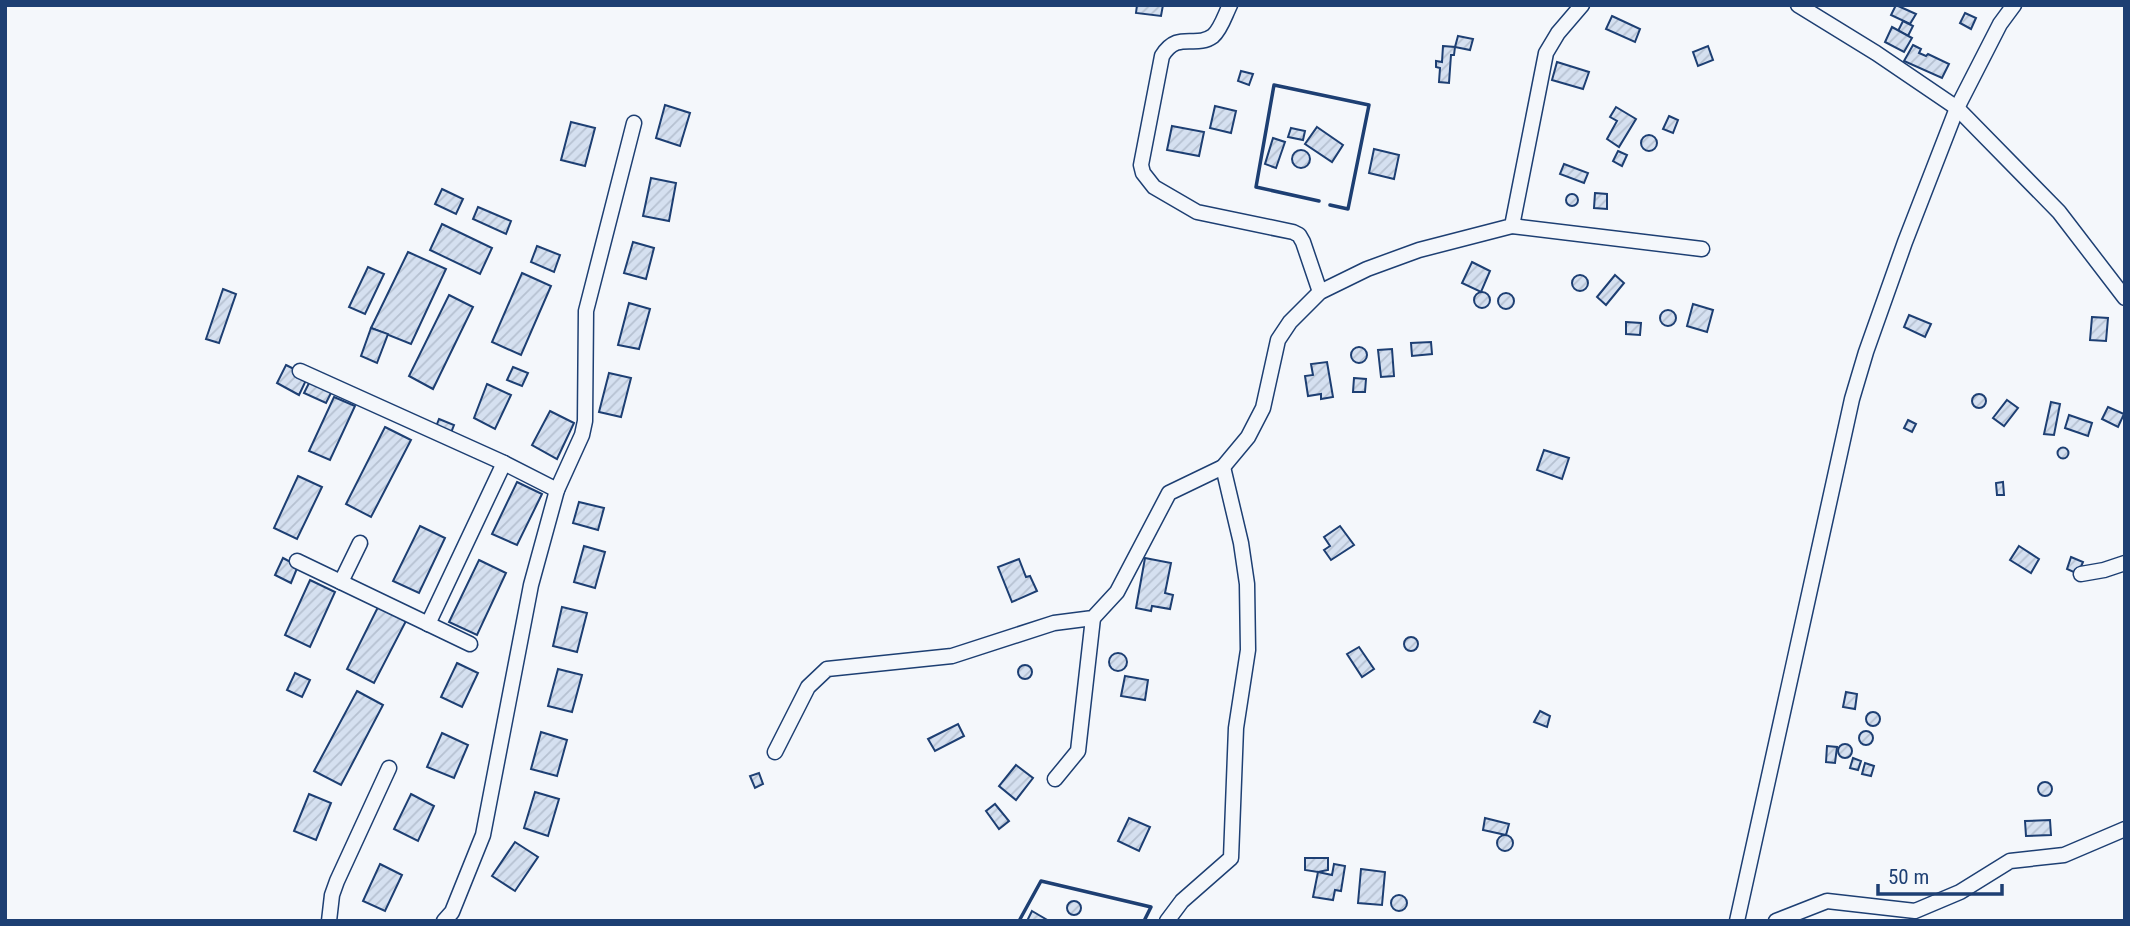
<svg xmlns="http://www.w3.org/2000/svg" width="2130" height="926" font-family="'Roboto Condensed',sans-serif">
	<style>
		.building { fill: url(#building-hatch); stroke: #1d3f73; stroke-width: 2 }
		.lines { fill: none; stroke-linecap: round; stroke-linejoin: round }
		.minor-casing { stroke: #1d3f73; stroke-width: 17 }
		.minor { stroke: #f4f7fb; stroke-width: 14 }
		.wall { stroke: #1d3f73; stroke-width: 3.5 }
	</style>
	<defs>
		<pattern id="building-hatch" width="6" height="6" patternUnits="userSpaceOnUse" patternTransform="scale(1.75)"><rect width="6" height="6" fill="#d5e0f0"/><path d="M-1 1l2-2M0 6l6-6M5 7l2-2" fill="none" stroke="#b6c1d1"/></pattern>
	</defs>
	<rect width="100%" height="100%" fill="#f4f7fb"/>
	<g class="building">
		<polygon points="1137,5 1163,5 1161,16 1136,13"/>
		<polygon points="1896,5 1916,14 1910,24 1891,15"/>
		<polygon points="1965,13 1976,18 1971,29 1960,23"/>
		<polygon points="1612,16 1640,29 1635,42 1606,29"/>
		<polygon points="1903,21 1913,26 1908,36 1898,31"/>
		<polygon points="1892,27 1912,38 1904,52 1885,42"/>
		<polygon points="1458,36 1473,39 1470,50 1455,47"/>
		<polygon points="1913,45 1921,49 1919,53 1926,56 1928,54 1949,64 1942,78 1904,61"/>
		<polygon points="1443,46 1455,47 1454,55 1451,55 1449,83 1439,82 1440,68 1436,67 1436,61 1442,62"/>
		<polygon points="1708,46 1713,60 1698,66 1693,52"/>
		<polygon points="1557,62 1589,72 1583,89 1552,80"/>
		<polygon points="1241,71 1253,74 1249,85 1238,81"/>
		<polygon points="665,105 690,113 680,146 656,138"/>
		<polygon points="1215,106 1236,111 1231,133 1210,128"/>
		<polygon points="1616,107 1636,119 1619,147 1607,139 1617,121 1610,117"/>
		<polygon points="1669,116 1678,120 1673,133 1663,129"/>
		<polygon points="571,122 595,128 585,166 561,160"/>
		<polygon points="1172,126 1204,132 1199,156 1167,150"/>
		<polygon points="1317,127 1343,145 1332,162 1305,144"/>
		<polygon points="1291,128 1305,131 1303,140 1288,137"/>
		<circle cx="1649" cy="143" r="8"/>
		<polygon points="1273,138 1285,142 1276,168 1265,164"/>
		<polygon points="1374,149 1399,155 1394,179 1369,173"/>
		<circle cx="1301" cy="159" r="9"/>
		<polygon points="1618,151 1627,155 1622,166 1613,161"/>
		<polygon points="1564,164 1588,173 1584,183 1560,174"/>
		<polygon points="651,178 676,183 669,221 643,216"/>
		<polygon points="442,189 463,199 456,214 435,204"/>
		<polygon points="1595,193 1607,194 1607,209 1594,208"/>
		<circle cx="1572" cy="200" r="6"/>
		<polygon points="478,207 511,221 506,234 473,219"/>
		<polygon points="442,224 492,248 480,274 430,250"/>
		<polygon points="633,242 654,248 646,279 624,273"/>
		<polygon points="537,246 560,255 554,272 531,262"/>
		<polygon points="408,252 446,269 411,344 371,328"/>
		<polygon points="1472,262 1490,271 1481,292 1462,283"/>
		<polygon points="368,267 384,274 365,314 349,307"/>
		<polygon points="522,273 551,286 521,355 492,342"/>
		<polygon points="1615,275 1624,283 1606,305 1597,297"/>
		<circle cx="1580" cy="283" r="8"/>
		<polygon points="223,289 236,294 219,343 206,339"/>
		<circle cx="1482" cy="300" r="8"/>
		<circle cx="1506" cy="301" r="8"/>
		<polygon points="449,295 473,307 433,389 409,376"/>
		<polygon points="629,303 650,309 639,349 618,345"/>
		<polygon points="1693,304 1713,310 1707,332 1687,326"/>
		<circle cx="1668" cy="318" r="8"/>
		<polygon points="1909,315 1931,324 1925,337 1904,327"/>
		<polygon points="2092,317 2108,318 2106,341 2090,340"/>
		<polygon points="1626,322 1641,323 1640,335 1626,334"/>
		<polygon points="371,328 388,334 377,363 361,356"/>
		<polygon points="1431,342 1432,354 1412,356 1411,343"/>
		<circle cx="1359" cy="355" r="8"/>
		<polygon points="1392,349 1394,376 1381,377 1378,350"/>
		<polygon points="1327,362 1333,397 1321,399 1321,394 1308,396 1305,376 1313,375 1311,364"/>
		<polygon points="286,365 308,376 299,395 277,383"/>
		<polygon points="513,367 528,373 522,386 507,380"/>
		<polygon points="609,373 631,378 621,417 599,412"/>
		<polygon points="1354,378 1366,379 1365,392 1353,392"/>
		<polygon points="310,381 332,391 326,403 304,393"/>
		<polygon points="487,384 511,395 495,429 474,418"/>
		<circle cx="1979" cy="401" r="7"/>
		<polygon points="334,397 355,406 330,460 309,451"/>
		<polygon points="2007,400 2018,408 2004,426 1993,418"/>
		<polygon points="2051,402 2060,404 2054,435 2044,434"/>
		<polygon points="2108,407 2124,414 2118,427 2102,419"/>
		<polygon points="550,411 574,423 557,459 532,445"/>
		<polygon points="2069,415 2092,423 2088,436 2065,428"/>
		<polygon points="439,419 454,425 447,443 432,437"/>
		<polygon points="1908,420 1916,424 1912,432 1904,428"/>
		<polygon points="385,427 411,440 371,517 346,504"/>
		<circle cx="2063" cy="453" r="5.5"/>
		<polygon points="1544,450 1569,458 1562,479 1537,470"/>
		<polygon points="298,476 322,487 297,539 274,528"/>
		<polygon points="517,482 542,494 517,545 492,534"/>
		<polygon points="2003,482 2004,495 1997,495 1996,483"/>
		<polygon points="579,502 604,508 598,530 573,523"/>
		<polygon points="420,526 445,538 419,593 393,581"/>
		<polygon points="1340,526 1354,545 1331,560 1324,550 1330,546 1324,537"/>
		<polygon points="584,546 605,552 595,588 574,582"/>
		<polygon points="2019,546 2039,559 2031,573 2010,560"/>
		<polygon points="2071,557 2083,562 2078,574 2067,569"/>
		<polygon points="283,558 298,566 291,583 275,575"/>
		<polygon points="1145,558 1171,563 1165,593 1173,595 1170,609 1152,606 1151,611 1136,608"/>
		<polygon points="1019,559 1026,577 1030,576 1037,591 1012,602 998,567"/>
		<polygon points="479,560 506,573 477,635 449,622"/>
		<polygon points="310,580 335,592 310,647 285,635"/>
		<polygon points="378,607 406,621 374,683 347,669"/>
		<polygon points="562,607 587,613 577,652 553,646"/>
		<circle cx="1411" cy="644" r="7"/>
		<polygon points="1359,647 1374,669 1362,677 1347,654"/>
		<circle cx="1118" cy="662" r="9"/>
		<polygon points="457,663 478,673 462,707 441,697"/>
		<circle cx="1025" cy="672" r="7"/>
		<polygon points="558,669 582,675 572,712 548,706"/>
		<polygon points="295,673 310,680 302,697 287,690"/>
		<polygon points="1125,676 1148,680 1145,700 1121,696"/>
		<polygon points="357,691 383,705 341,785 314,771"/>
		<polygon points="1846,692 1857,694 1855,709 1843,707"/>
		<polygon points="1540,711 1550,716 1547,727 1534,722"/>
		<circle cx="1873" cy="719" r="7"/>
		<polygon points="958,724 964,736 935,751 928,739"/>
		<circle cx="1866" cy="738" r="7"/>
		<polygon points="541,732 567,740 557,776 531,769"/>
		<polygon points="442,733 468,745 454,778 427,767"/>
		<circle cx="1845" cy="751" r="7"/>
		<polygon points="1827,746 1837,747 1835,763 1826,762"/>
		<polygon points="1853,758 1861,761 1858,770 1850,768"/>
		<polygon points="1865,763 1874,766 1871,776 1862,774"/>
		<polygon points="1016,765 1033,778 1016,800 999,786"/>
		<polygon points="759,773 763,784 755,788 750,776"/>
		<circle cx="2045" cy="789" r="7"/>
		<polygon points="535,792 559,799 548,836 524,828"/>
		<polygon points="309,794 331,803 316,840 294,831"/>
		<polygon points="411,794 434,806 418,841 394,829"/>
		<polygon points="995,804 1009,821 999,829 986,811"/>
		<polygon points="1129,818 1150,827 1139,851 1118,841"/>
		<polygon points="1485,818 1509,824 1506,835 1483,830"/>
		<polygon points="2050,820 2051,835 2026,836 2025,821"/>
		<circle cx="1505" cy="843" r="8"/>
		<polygon points="515,842 538,857 515,891 492,876"/>
		<polygon points="1305,858 1328,858 1328,870 1318,872 1305,870"/>
		<polygon points="380,864 402,875 385,911 363,901"/>
		<polygon points="1334,864 1345,866 1341,891 1335,890 1333,900 1313,897 1318,872 1332,875"/>
		<polygon points="1361,869 1385,872 1382,905 1358,903"/>
		<circle cx="1399" cy="903" r="8"/>
		<circle cx="1074" cy="908" r="7"/>
		<polygon points="1032,911 1049,921 1027,921"/>
	</g>
	<g class="lines">
		<g class="minor-casing">
			<g id="minor">
				<path d="M1230,5C1225,15 1221,29 1213,36C1195,49 1178,30 1162,56L1141,165L1143,173L1154,187L1197,212L1293,232L1299,235L1303,242L1320,292"/>
				<polyline points="1798,5 1876,53 1957,108 2059,212 2125,298"/>
				<polyline points="1512,226 1702,249"/>
				<polyline points="300,371 504,463 557,490"/>
				<polyline points="297,561 470,644"/>
				<polyline points="2081,574 2104,570 2125,563"/>
				<polyline points="341,582 360,543"/>
				<polyline points="428,624 504,463"/>
				<polyline points="775,752 808,687 827,669 952,656 1054,623 1093,618 1117,592 1169,493 1223,467 1248,437 1263,408 1278,340 1290,322 1320,292 1367,269 1419,250 1512,226 1546,53 1558,33 1582,5"/>
				<polyline points="1055,779 1078,751 1093,618"/>
				<polyline points="329,921 332,895 337,881 389,768"/>
				<polyline points="444,921 452,912 483,835 531,585 557,490 582,435 585,421 586,311 634,123"/>
				<polyline points="1167,921 1182,901 1231,858 1236,728 1248,650 1247,584 1241,543 1223,467"/>
				<polyline points="1737,921 1852,399 1866,352 1905,242 1957,108 2000,24 2014,5"/>
				<polyline points="1776,921 1827,901 1915,911 1960,892 2010,861 2064,855 2125,829"/>
			</g>
		</g>
		<use href="#minor" class="minor"/>
		<g class="wall">
			<polyline points="1319,201 1256,187 1274,85 1369,105 1348,209 1330,205"/>
			<polyline points="1019,921 1041,881 1151,907 1144,921"/>
		</g>
	</g>
	<rect width="2130" height="926" fill="none" stroke="#1d3f73" stroke-width="14"/>
	<path d="M1878 884v10h124v-10" fill="none" stroke="#1d3f73" stroke-width="3.5"/>
	<text x="1888" y="884" font-size="21" fill="#1d3f73" stroke="#f4f7fb" stroke-width="5" paint-order="stroke">50 m</text>
</svg>
